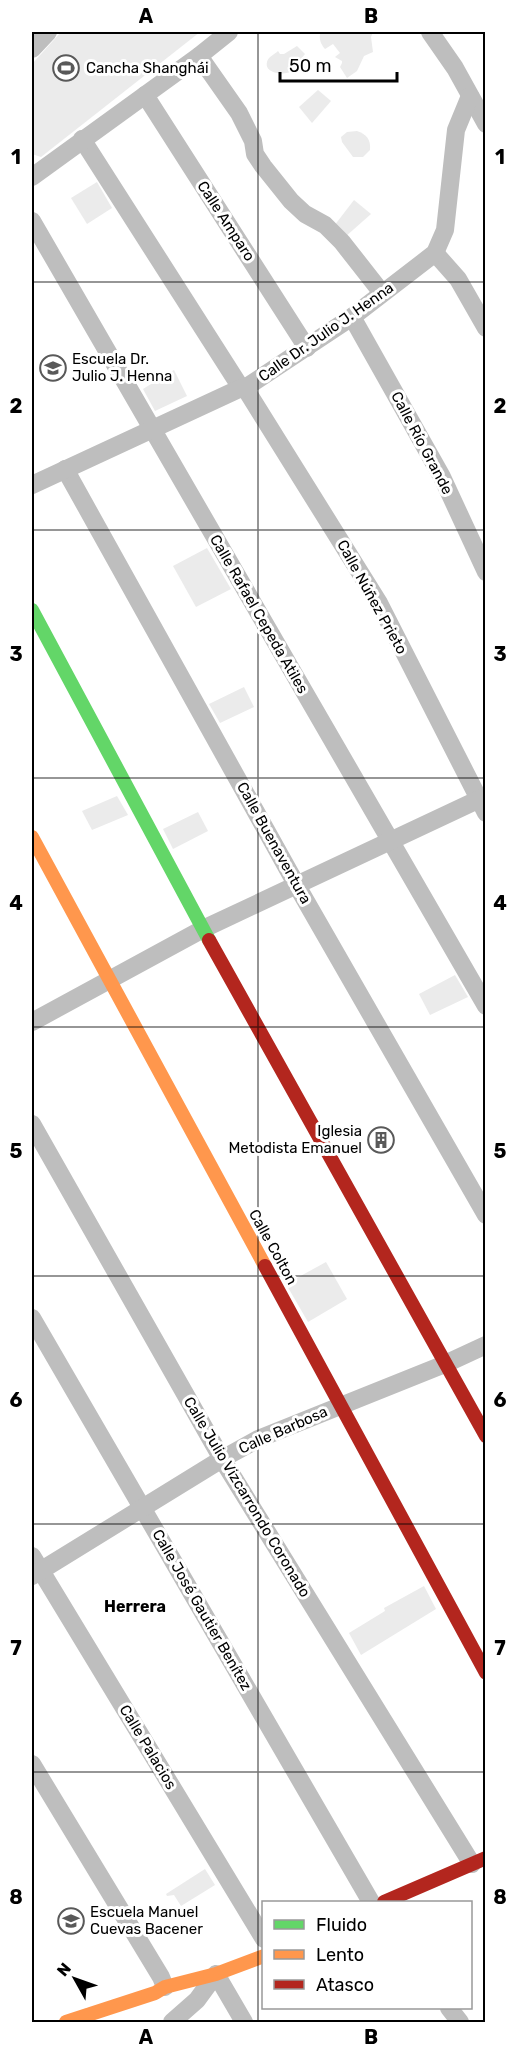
<svg xmlns="http://www.w3.org/2000/svg" width="517" height="2054" font-family="Rubik,sans-serif">
	<style>
		.green { fill: #ebebeb }
		.lines { fill: none; stroke-linecap: round; stroke-linejoin: round }
		.street { stroke: #bebebe; stroke-width: 18 }
		.fast { stroke: #63d668; stroke-width: 14 }
		.slow { stroke: #ff974d; stroke-width: 14 }
		.jam { stroke: #b3261e; stroke-width: 14 }
		.grid { fill: none; stroke: #000; stroke-width: 1.5; stroke-opacity: 0.55 }
		.labels { text-anchor: middle; stroke-width: 6; stroke-linejoin: round; paint-order: stroke }
		.poi-label { font-size: 15px; fill: #000; stroke: #fff; text-anchor: start }
		.street-label { font-size: 15px; fill: #000; stroke: #fff }
		.neighbourhood-label { font-size: 16px; font-weight: bold; fill: #000; stroke: #fff }
		.neatline { fill: none; stroke: #000; stroke-width: 2 }
		.grid-label { font-size: 20px; text-anchor: middle; font-weight: bold; fill: #000 }
	</style>
	<rect width="100%" height="100%" fill="#fff"/>
	<g class="green">
		<polygon points="61,32 200,32 41,157 32,154 32,64"/>
		<path d="M321,32H373L371,37L373,52L364,56L357,71L347,78L340,67L342,63V61L335,57L340,53L333,44L325,49C321,45 318,37 321,32Z"/>
		<path d="M297,46L305,54L290,72C285,75 264,74 267,62C268,57 275,54 278,51L280,54H284Z"/>
		<polygon points="318,90 331,101 312,123 299,107"/>
		<path d="M357,131C366,134 371,139 370,150L363,157H353L342,142L341,137L347,132Z"/>
		<polygon points="97,182 112,208 87,224 71,198"/>
		<polygon points="354,200 371,214 345,237 334,226"/>
		<polygon points="174,370 187,396 155,411 143,389"/>
		<polygon points="207,548 231,589 196,607 173,566"/>
		<polygon points="244,687 254,707 220,723 209,704"/>
		<polygon points="117,796 128,815 92,830 82,811"/>
		<polygon points="198,812 208,831 173,849 163,829"/>
		<polygon points="455,975 468,997 430,1015 419,994"/>
		<polygon points="326,1262 347,1299 308,1322 286,1284"/>
		<polygon points="424,1586 436,1609 361,1655 349,1633 385,1611 384,1608"/>
		<polygon points="205,1869 215,1885 181,1906 174,1895 167,1896 166,1894"/>
	</g>
	<g class="lines">
		<g class="street">
			<polyline points="430,32 455,68 486,124"/>
			<polyline points="32,49 48,32"/>
			<polyline points="199,56 239,113 253,141 255,154 263,166 291,201 305,214 325,225 342,242 382,293"/>
			<polyline points="145,95 307,348"/>
			<polyline points="82,139 241,388"/>
			<polyline points="32,177 199,56 229,32"/>
			<polyline points="32,221 486,1006"/>
			<polyline points="435,253 458,279 486,328"/>
			<polyline points="352,317 442,477 486,572"/>
			<polyline points="245,388 379,603 486,813"/>
			<polyline points="65,469 296,884 486,1215"/>
			<polyline points="32,485 241,388 245,388 352,317 435,253 445,230 456,130 470,96"/>
			<polyline points="32,1022 203,929 486,796"/>
			<polyline points="32,1124 222,1459 472,1864"/>
			<polyline points="32,1318 371,1902"/>
			<polyline points="32,1556 264,1939"/>
			<polyline points="32,1576 222,1459 258,1439 445,1364 486,1345"/>
			<polyline points="32,1764 161,1977 165,1987"/>
			<polyline points="449,2008 460,2022"/>
			<polyline points="172,2022 197,2000 216,1974 244,2022"/>
		</g>
		<polyline class="fast" points="32,610 209,940"/>
		<g class="slow">
			<polyline points="32,837 265,1266"/>
			<polyline points="66,2022 155,1993 165,1987 216,1974 264,1956"/>
		</g>
		<g class="jam">
			<polyline points="209,940 486,1436"/>
			<polyline points="265,1266 486,1673"/>
			<polyline points="384,1902 486,1858"/>
		</g>
	</g>
	<path class="grid" d="M258,32V2022M32,282H486M32,530H486M32,778H486M32,1027H486M32,1276H486M32,1524H486M32,1772H486"/>
	<defs>
		<g id="stadium-ring" transform="scale(1.35)"><circle r="9.5" fill="#fff" stroke="#595959" stroke-width="1.5"/><path d="M0-5a6.5 5 0 1 0 0 10a6.5 5 0 1 0 0-10ZM-3.5-1.8h7v3.6h-7Z" fill="#595959"/></g>
		<g id="school-ring" transform="scale(1.35)"><circle r="9.5" fill="#fff" stroke="#595959" stroke-width="1.5"/><path d="M0-5L7-2L0 1L-7-2ZM-4 1L0 2.5L4 1V4Q0 6-4 4Z" fill="#595959"/></g>
		<g id="building-ring" transform="scale(1.35)"><circle r="9.5" fill="#fff" stroke="#595959" stroke-width="1.5"/><path d="M-4-6H4V6H1V3H-1V6H-4ZM-2.5-4.3h1.7v1.8h-1.7ZM.8-4.3h1.7v1.8H.8ZM-2.5-1h1.7V.8h-1.7ZM.8-1h1.7V.8H.8Z" fill="#595959"/></g>
	</defs>
	<g fill-rule="evenodd">
		<use href="#stadium-ring" x="66" y="68"/>
		<use href="#school-ring" x="53" y="368"/>
		<use href="#building-ring" x="381" y="1140"/>
		<use href="#school-ring" x="71" y="1921"/>
	</g>
	<g class="labels">
		<g class="poi-label">
			<text x="86" y="73">Cancha Shanghái</text>
			<text x="72" y="364">Escuela Dr.<tspan x="72" dy="17">Julio J. Henna</tspan></text>
			<text x="362" y="1136" text-anchor="end">Iglesia<tspan x="362" dy="17">Metodista Emanuel</tspan></text>
			<text x="90" y="1917">Escuela Manuel<tspan x="90" dy="17">Cuevas Bacener</tspan></text>
		</g>
		<g class="street-label">
			<text transform="translate(226 221) rotate(57)" y="5">Calle Amparo</text>
			<text transform="translate(326 332) rotate(-35)" y="5">Calle Dr. Julio J. Henna</text>
			<text transform="translate(422 443) rotate(62)" y="5">Calle Río Grande</text>
			<text transform="translate(372 597) rotate(61)" y="5">Calle Núñez Prieto</text>
			<text transform="translate(259 614) rotate(60)" y="5">Calle Rafael Cepeda Atiles</text>
			<text transform="translate(274 843) rotate(61)" y="5">Calle Buenaventura</text>
			<text transform="translate(273 1247) rotate(61)" y="5">Calle Colton</text>
			<text transform="translate(283 1430) rotate(-24)" y="5">Calle Barbosa</text>
			<text transform="translate(247 1497) rotate(59)" y="5">Calle Julio Vizcarrondo Coronado</text>
			<text transform="translate(202 1610) rotate(60)" y="5">Calle José Gautier Benítez</text>
			<text transform="translate(148 1747) rotate(59)" y="5">Calle Palacios</text>
		</g>
		<g class="neighbourhood-label">
			<text x="135" y="1612">Herrera</text>
		</g>
	</g>
	<rect width="517" height="2054" fill="none" stroke="#ffffff" stroke-width="66"/>
	<rect x="262" y="1901" width="210" height="108" fill="#ffffff" stroke="#999999" stroke-width="1.5"/>
	<rect x="274" y="1920" width="30" height="9" fill="#63d668" stroke="#999999" stroke-width="1.5"/>
	<text x="316" y="1931" font-size="18" fill="#000000">Fluido</text>
	<rect x="274" y="1950" width="30" height="9" fill="#ff974d" stroke="#999999" stroke-width="1.5"/>
	<text x="316" y="1961" font-size="18" fill="#000000">Lento</text>
	<rect x="274" y="1980" width="30" height="9" fill="#b3261e" stroke="#999999" stroke-width="1.5"/>
	<text x="316" y="1991" font-size="18" fill="#000000">Atasco</text>
	<g transform="translate(75 1979) rotate(310)" stroke="#ffffff" stroke-width="4.5" paint-order="stroke">
	<path d="M0-4.5L10 22L0 15L-10 22Z" fill="#000000"/>
	<text y="-9" font-size="16" font-weight="bold" text-anchor="middle" fill="#000000">N</text>
	</g>
	<path d="M280 72v9h117v-9" fill="none" stroke="#000000" stroke-width="3"/>
	<text x="289" y="72" font-size="18" fill="#000000" stroke="#ffffff" stroke-width="4.5" paint-order="stroke">50 m</text>
	<rect x="33" y="33" width="451" height="1988" class="neatline"/>
	<g class="grid-label">
		<text x="146" y="23">A</text>
		<text x="371" y="23">B</text>
		<text x="16" y="164">1</text>
		<text x="500" y="164">1</text>
		<text x="16" y="413">2</text>
		<text x="500" y="413">2</text>
		<text x="16" y="661">3</text>
		<text x="500" y="661">3</text>
		<text x="16" y="910">4</text>
		<text x="500" y="910">4</text>
		<text x="16" y="1158">5</text>
		<text x="500" y="1158">5</text>
		<text x="16" y="1407">6</text>
		<text x="500" y="1407">6</text>
		<text x="16" y="1655">7</text>
		<text x="500" y="1655">7</text>
		<text x="16" y="1904">8</text>
		<text x="500" y="1904">8</text>
		<text x="146" y="2044">A</text>
		<text x="371" y="2044">B</text>
	</g>
</svg>
